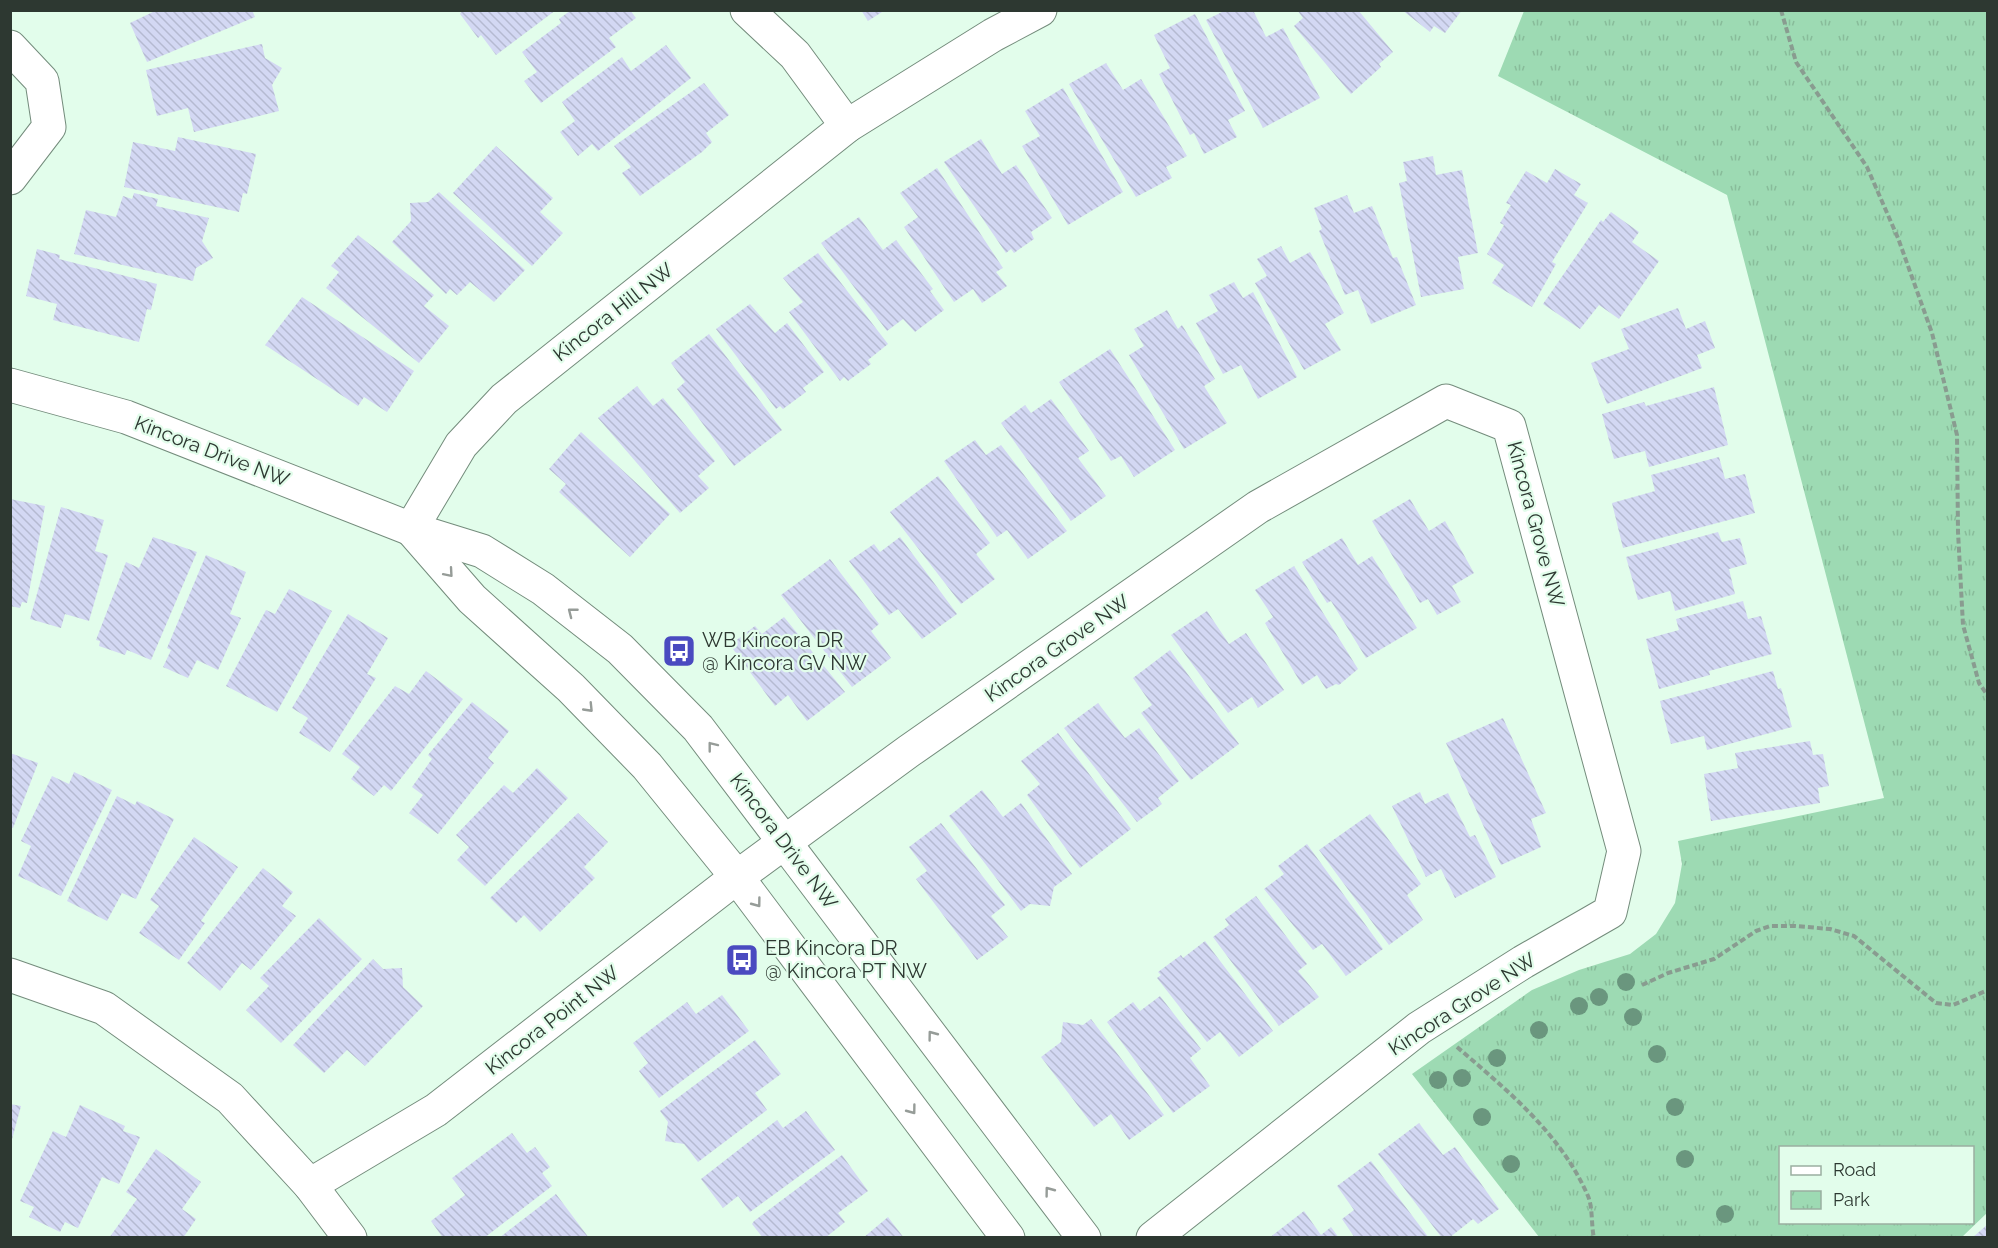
<svg xmlns="http://www.w3.org/2000/svg" width="1998" height="1248" font-family="Raleway,sans-serif">
	<style>
		.park { fill: url(#park-tufts); fill-rule: evenodd }
		.building { fill: url(#building-back-hatch) }
		.lines { fill: none; stroke-linecap: round; stroke-linejoin: round }
		.street-casing { stroke: #748c7c; stroke-width: 35 }
		.secondary-casing { stroke: #748c7c; stroke-width: 35 }
		.path { stroke: #899c90; stroke-width: 4; stroke-dasharray: 6 3; stroke-linecap: butt }
		.street { stroke: #fff; stroke-width: 33 }
		.secondary { stroke: #fff; stroke-width: 33 }
		.tree { fill: #6a967e }
		.oneway { stroke: #969c98 }
		.labels { text-anchor: middle; stroke-width: 4.5; stroke-linejoin: round; paint-order: stroke }
		.street-label { font-size: 20px; fill: #2d3831; stroke: #e2fdeb }
		.poi-label { font-size: 20px; fill: #2d3831; stroke: #e2fdeb; text-anchor: start }
	</style>
	<defs>
		<pattern id="park-tufts" width="24" height="20" patternUnits="userSpaceOnUse" patternTransform="scale(1.5)"><rect width="24" height="20" fill="#9ddab3"/><path d="M3 7l-1-3M5 7V3M7 7l1-3M15 17l-1-3M17 17v-4M19 17l1-3" fill="none" stroke="#88bc9a"/></pattern>
		<pattern id="building-back-hatch" width="6" height="6" patternUnits="userSpaceOnUse" patternTransform="scale(1.5)"><rect width="6" height="6" fill="#d3d8f3"/><path d="M-1 5l2 2M0 0l6 6M5-1l2 2" fill="none" stroke="#b5bad1"/></pattern>
	</defs>
	<rect width="100%" height="100%" fill="#e2fdeb"/>
	<path class="park" d="M1524,11H1987L1988,1212L1962,1237H1539L1412,1074L1532,990L1579,970L1630,954L1656,934L1675,903L1682,864L1678,841L1884,798L1727,195L1498,76ZM1780,1148H1972V1222H1780Z"/>
	<g class="building">
		<polygon points="157,10 252,10 255,17 147,62 130,23"/>
		<polygon points="462,10 556,10 496,55 481,35 478,38 460,14"/>
		<polygon points="571,10 630,10 636,18 609,38 616,47 541,103 524,81 537,72 522,52 561,23 559,19"/>
		<polygon points="861,10 885,10 868,21"/>
		<polygon points="1226,10 1253,10 1266,37 1283,28 1320,98 1263,128 1206,20"/>
		<polygon points="1297,10 1358,10 1393,52 1379,64 1381,67 1351,94 1294,26 1303,18"/>
		<polygon points="1402,10 1462,10 1445,33 1434,26 1430,32"/>
		<polygon points="1195,14 1245,111 1228,120 1237,137 1204,154 1194,133 1190,135 1159,74 1170,68 1154,35"/>
		<polygon points="262,44 265,58 282,68 272,85 279,111 194,132 188,108 157,116 146,70"/>
		<polygon points="666,45 691,78 598,151 592,144 578,156 560,132 575,121 562,102 622,57 631,71"/>
		<polygon points="1106,63 1123,90 1141,79 1187,156 1166,167 1172,178 1136,197 1069,84"/>
		<polygon points="704,83 729,115 706,133 712,142 702,152 640,196 622,173 631,167 614,146"/>
		<polygon points="1063,88 1123,192 1068,225 1022,146 1040,136 1025,111"/>
		<polygon points="178,137 256,154 247,194 243,193 239,212 124,187 133,142 175,151"/>
		<polygon points="981,139 1002,174 1016,165 1052,218 1031,232 1034,239 1014,253 1011,249 1006,253 944,162"/>
		<polygon points="496,146 553,198 540,212 563,233 532,266 453,193"/>
		<polygon points="1433,156 1436,175 1462,170 1478,253 1458,257 1464,289 1421,297 1399,183 1407,181 1403,162"/>
		<polygon points="937,168 1003,268 996,272 1007,286 982,303 973,289 954,302 904,227 918,217 900,193"/>
		<polygon points="1555,169 1581,184 1574,195 1588,203 1552,262 1556,264 1532,307 1492,283 1504,265 1487,254 1504,225 1500,223 1511,205 1506,203 1526,171 1547,183"/>
		<polygon points="439,192 525,270 494,302 470,282 457,295 450,289 446,294 392,242 411,221 410,203 428,202"/>
		<polygon points="134,193 158,199 156,206 209,218 202,241 213,258 196,268 193,281 74,254 86,210 116,217 123,196 132,199"/>
		<polygon points="1347,195 1354,213 1372,206 1393,258 1397,257 1416,305 1371,324 1358,290 1345,295 1319,231 1322,229 1314,208"/>
		<polygon points="1611,212 1639,232 1632,242 1659,261 1619,319 1599,305 1580,329 1543,304 1601,220 1603,222"/>
		<polygon points="859,217 883,250 896,240 933,289 930,291 944,310 915,332 903,319 887,331 821,243"/>
		<polygon points="358,235 434,295 424,306 449,326 419,363 326,288 339,272 331,266"/>
		<polygon points="1281,246 1290,263 1310,252 1344,313 1325,324 1341,350 1304,370 1255,283 1267,276 1257,259"/>
		<polygon points="37,249 60,255 59,259 157,284 151,310 147,309 139,342 53,320 57,304 26,296"/>
		<polygon points="818,253 888,344 868,360 871,364 848,381 844,377 840,381 789,312 803,302 783,278"/>
		<polygon points="1234,282 1243,298 1253,292 1297,377 1258,399 1241,365 1223,374 1196,323 1218,311 1209,295"/>
		<polygon points="302,297 414,371 387,412 364,397 358,406 265,345"/>
		<polygon points="750,304 775,333 787,323 824,372 803,388 806,392 783,409 780,406 776,409 716,329"/>
		<polygon points="1678,308 1686,329 1705,321 1715,348 1697,355 1702,368 1607,404 1591,363 1629,349 1621,329"/>
		<polygon points="1167,310 1178,329 1182,325 1215,379 1204,386 1227,423 1184,449 1129,355 1144,346 1134,329"/>
		<polygon points="709,334 782,430 734,466 677,389 685,382 671,363"/>
		<polygon points="1110,349 1175,450 1134,477 1121,456 1111,461 1059,382"/>
		<polygon points="637,386 653,406 663,398 715,461 698,476 709,488 680,513 598,418"/>
		<polygon points="1714,387 1728,445 1649,467 1645,451 1614,459 1602,414 1644,402 1646,406"/>
		<polygon points="1051,399 1089,451 1078,458 1106,496 1071,521 1001,423 1025,405 1031,413"/>
		<polygon points="581,432 670,514 630,557 559,492 566,484 549,469"/>
		<polygon points="975,440 986,455 1001,445 1067,531 1028,559 1007,530 997,537 944,461"/>
		<polygon points="1719,457 1725,479 1745,474 1755,513 1623,548 1612,503 1655,491 1651,475"/>
		<polygon points="938,476 990,543 976,554 995,579 961,604 890,512"/>
		<polygon points="10,499 45,506 27,603 22,602 20,608 10,606"/>
		<polygon points="1410,499 1429,531 1445,521 1474,573 1452,586 1461,602 1437,615 1428,599 1420,603 1372,521"/>
		<polygon points="61,507 104,520 95,551 108,555 89,621 65,614 61,628 30,619"/>
		<polygon points="1718,532 1722,542 1740,538 1747,564 1729,569 1735,594 1675,611 1670,591 1638,600 1626,557"/>
		<polygon points="153,537 197,552 151,660 127,650 125,655 99,646 100,641 96,640 126,562 139,568"/>
		<polygon points="900,537 957,614 922,639 898,609 889,615 849,561 874,544 880,552"/>
		<polygon points="1342,538 1358,565 1372,556 1417,628 1366,658 1331,601 1327,603 1302,562"/>
		<polygon points="206,555 246,572 230,614 241,618 218,670 197,660 188,678 163,667 171,650 167,648"/>
		<polygon points="830,559 879,624 871,631 891,658 852,687 781,595"/>
		<polygon points="1294,566 1358,669 1339,685 1336,684 1326,689 1317,675 1302,685 1265,623 1273,617 1255,590"/>
		<polygon points="289,589 332,611 277,712 226,686 266,610 275,614"/>
		<polygon points="1743,601 1748,619 1761,616 1772,654 1709,671 1710,675 1659,689 1646,639 1679,630 1676,619"/>
		<polygon points="1207,611 1229,644 1246,633 1284,690 1258,708 1252,697 1228,713 1171,635"/>
		<polygon points="348,614 388,638 367,674 376,678 330,752 299,733 308,718 292,708"/>
		<polygon points="784,617 845,692 807,721 788,695 775,706 730,645 755,626 762,634"/>
		<polygon points="1170,650 1239,744 1191,780 1141,713 1152,705 1133,678"/>
		<polygon points="426,671 463,699 391,791 384,785 374,796 351,779 360,767 342,754 395,686 409,694"/>
		<polygon points="1773,671 1778,689 1781,688 1792,727 1707,750 1704,736 1671,744 1660,701"/>
		<polygon points="472,702 509,731 488,758 494,763 438,834 409,813 423,795 412,787 432,759 428,755"/>
		<polygon points="1098,703 1125,738 1139,728 1179,781 1158,798 1162,804 1137,822 1064,728"/>
		<polygon points="1503,718 1546,813 1531,819 1541,847 1501,865 1446,743"/>
		<polygon points="1058,733 1131,829 1080,868 1027,795 1040,784 1021,761"/>
		<polygon points="1810,741 1813,755 1823,754 1829,786 1818,788 1820,803 1711,821 1704,774 1738,768 1735,753"/>
		<polygon points="10,753 38,763 13,828 10,827"/>
		<polygon points="537,768 568,798 485,886 457,860 469,847 456,835 504,785 513,793"/>
		<polygon points="74,772 112,790 61,896 18,876 31,846 21,841 52,776 69,784"/>
		<polygon points="982,790 1003,817 1021,803 1072,874 1054,887 1050,906 1030,904 1021,911 949,816"/>
		<polygon points="1420,792 1425,804 1448,793 1470,837 1475,835 1496,877 1455,898 1441,869 1426,877 1392,806"/>
		<polygon points="117,796 135,805 137,801 174,819 136,899 122,893 107,921 67,901"/>
		<polygon points="578,813 608,842 584,867 595,878 540,932 524,915 516,923 490,898"/>
		<polygon points="1370,814 1421,884 1407,895 1423,920 1389,945 1319,850"/>
		<polygon points="941,823 1005,905 991,916 1008,937 977,960 916,879 927,871 909,847"/>
		<polygon points="194,837 238,867 201,921 205,923 179,960 139,933 159,906 150,900"/>
		<polygon points="1307,844 1383,949 1346,976 1322,944 1313,950 1264,889 1284,874 1278,866"/>
		<polygon points="263,868 293,892 282,906 296,916 251,970 242,963 220,991 187,963"/>
		<polygon points="1256,896 1307,964 1298,971 1319,997 1279,1026 1213,937 1229,925 1225,919"/>
		<polygon points="319,918 362,959 281,1043 246,1010 269,986 260,978"/>
		<polygon points="1205,941 1273,1031 1239,1057 1220,1032 1207,1042 1157,978 1161,975 1158,972 1181,955 1183,958"/>
		<polygon points="373,959 383,969 402,968 403,987 423,1006 365,1066 347,1050 324,1073 293,1045"/>
		<polygon points="722,995 749,1031 659,1098 639,1071 648,1063 633,1043 687,1002 696,1014"/>
		<polygon points="1160,996 1201,1049 1190,1058 1210,1086 1173,1113 1107,1022 1133,1002 1140,1011"/>
		<polygon points="1091,1019 1164,1115 1129,1140 1111,1114 1094,1127 1041,1057 1061,1042 1063,1022 1083,1025"/>
		<polygon points="755,1040 781,1074 755,1093 767,1110 698,1162 684,1144 665,1141 668,1122 660,1111"/>
		<polygon points="10,1104 21,1106 11,1143 10,1143"/>
		<polygon points="80,1105 125,1126 123,1131 140,1137 119,1184 102,1177 78,1228 65,1222 60,1232 29,1217 34,1207 20,1201 53,1131 66,1137"/>
		<polygon points="806,1111 835,1150 750,1212 738,1196 723,1208 701,1179 777,1120 783,1128"/>
		<polygon points="1419,1123 1443,1155 1455,1147 1499,1209 1478,1224 1473,1219 1449,1238 1442,1238 1378,1154"/>
		<polygon points="512,1133 527,1153 535,1147 550,1167 542,1173 552,1186 484,1238 443,1238 431,1221 465,1195 452,1178"/>
		<polygon points="156,1149 201,1182 182,1209 196,1219 183,1238 109,1238 137,1199 126,1192"/>
		<polygon points="842,1155 868,1191 838,1213 845,1222 825,1238 763,1238 752,1224 754,1221"/>
		<polygon points="1371,1161 1429,1238 1355,1238 1342,1219 1354,1210 1337,1186"/>
		<polygon points="556,1194 589,1238 499,1238"/>
		<polygon points="1304,1211 1321,1235 1331,1227 1339,1238 1269,1238"/>
		<polygon points="888,1217 904,1238 863,1238"/>
		<polygon points="1988,1224 1988,1238 1972,1238"/>
	</g>
	<g class="lines">
		<g class="street-casing">
			<g id="street">
				<polyline points="747,10 795,55 847,126"/>
				<polyline points="10,47 42,81 49,127 10,178"/>
				<polyline points="411,529 461,445 504,399 847,126 993,35 1040,10"/>
				<polyline points="10,975 104,1008 230,1098 310,1185 350,1238"/>
				<polyline points="310,1185 436,1110 737,877 909,751 1258,507 1446,401 1509,426 1624,851 1610,912 1523,962 1419,1028 1153,1238"/>
			</g>
		</g>
		<g class="secondary-casing">
			<g id="secondary">
				<polyline points="10,385 126,417 411,529 482,551 543,589 620,649 698,728 1084,1238"/>
				<polyline points="411,529 472,599 571,688 647,766 737,877 1008,1238"/>
			</g>
		</g>
		<g class="path">
			<polyline points="1781,10 1796,62 1867,167 1898,238 1932,333 1957,435 1958,532 1963,625 1979,683 1988,696"/>
			<polyline points="1642,985 1668,973 1714,959 1756,931 1770,926 1795,926 1830,929 1854,936 1936,1003 1953,1005 1988,990"/>
			<path d="M1457,1047C1507,1090 1561,1134 1588,1196C1593,1208 1591,1225 1594,1238"/>
		</g>
		<use href="#street" class="street"/>
		<use href="#secondary" class="secondary"/>
	</g>
	<g class="tree">
		<circle cx="1626" cy="982" r="9"/>
		<circle cx="1599" cy="997" r="9"/>
		<circle cx="1579" cy="1006" r="9"/>
		<circle cx="1633" cy="1017" r="9"/>
		<circle cx="1539" cy="1030" r="9"/>
		<circle cx="1657" cy="1054" r="9"/>
		<circle cx="1497" cy="1058" r="9"/>
		<circle cx="1462" cy="1078" r="9"/>
		<circle cx="1438" cy="1080" r="9"/>
		<circle cx="1675" cy="1107" r="9"/>
		<circle cx="1482" cy="1117" r="9"/>
		<circle cx="1685" cy="1159" r="9"/>
		<circle cx="1511" cy="1164" r="9"/>
		<circle cx="1725" cy="1214" r="9"/>
	</g>
	<defs><path id="oneway-chevron" d="M-2-3.5L2.5 0L-2 3.5" fill="none" stroke-width="1.6" stroke-linecap="round" stroke-linejoin="round" transform="scale(1.5)"/></defs>
	<g class="oneway">
		<use href="#oneway-chevron" transform="translate(449 573) rotate(49)"/>
		<use href="#oneway-chevron" transform="translate(572 612) rotate(-142)"/>
		<use href="#oneway-chevron" transform="translate(589 708) rotate(46)"/>
		<use href="#oneway-chevron" transform="translate(712 746) rotate(-128)"/>
		<use href="#oneway-chevron" transform="translate(757 903) rotate(53)"/>
		<use href="#oneway-chevron" transform="translate(932 1035) rotate(-127)"/>
		<use href="#oneway-chevron" transform="translate(912 1110) rotate(53)"/>
		<use href="#oneway-chevron" transform="translate(1049 1191) rotate(-127)"/>
	</g>
	<defs>
		<g id="bus-square" transform="scale(1.725)"><rect x="-9" y="-9" width="18" height="18" rx="4" fill="#4a4ac0" stroke="#e2fdeb"/><path d="M-5-6H5V4H4V6H2V4H-2V6H-4V4H-5ZM-3.5-4V0h7V-4ZM-3.5 1.2v1.5H-2V1.2ZM2 1.2v1.5H3.5V1.2Z" fill="#fff"/></g>
	</defs>
	<g fill-rule="evenodd">
		<use href="#bus-square" x="679" y="651"/>
		<use href="#bus-square" x="742" y="960"/>
	</g>
	<g class="labels">
		<g class="street-label">
			<text transform="translate(613 312) rotate(-38)" y="7">Kincora Hill NW</text>
			<text transform="translate(212 451) rotate(21)" y="7">Kincora Drive NW</text>
			<text transform="translate(1536 524) rotate(75)" y="7">Kincora Grove NW</text>
			<text transform="translate(1057 648) rotate(-35)" y="7">Kincora Grove NW</text>
			<text transform="translate(784 841) rotate(53)" y="7">Kincora Drive NW</text>
			<text transform="translate(1462 1004) rotate(-33)" y="7">Kincora Grove NW</text>
			<text transform="translate(552 1020) rotate(-38)" y="7">Kincora Point NW</text>
		</g>
		<g class="poi-label">
			<text x="702" y="647">WB Kincora DR<tspan x="702" dy="23">@ Kincora GV NW</tspan></text>
			<text x="765" y="955">EB Kincora DR<tspan x="765" dy="23">@ Kincora PT NW</tspan></text>
		</g>
	</g>
	<rect width="1998" height="1248" fill="none" stroke="#2d3831" stroke-width="24"/>
	<rect x="1779" y="1146" width="195" height="78" fill="#e2fdeb" stroke="#9aaea1" stroke-width="1.5"/>
	<rect x="1791" y="1166" width="30" height="9" fill="#ffffff" stroke="#9aaea1" stroke-width="1.5"/>
	<text x="1833" y="1176" font-size="18" fill="#2d3831">Road</text>
	<rect x="1791" y="1191" width="30" height="18" fill="url(#park-tufts)" stroke="#9aaea1" stroke-width="1.5"/>
	<text x="1833" y="1206" font-size="18" fill="#2d3831">Park</text>
</svg>
